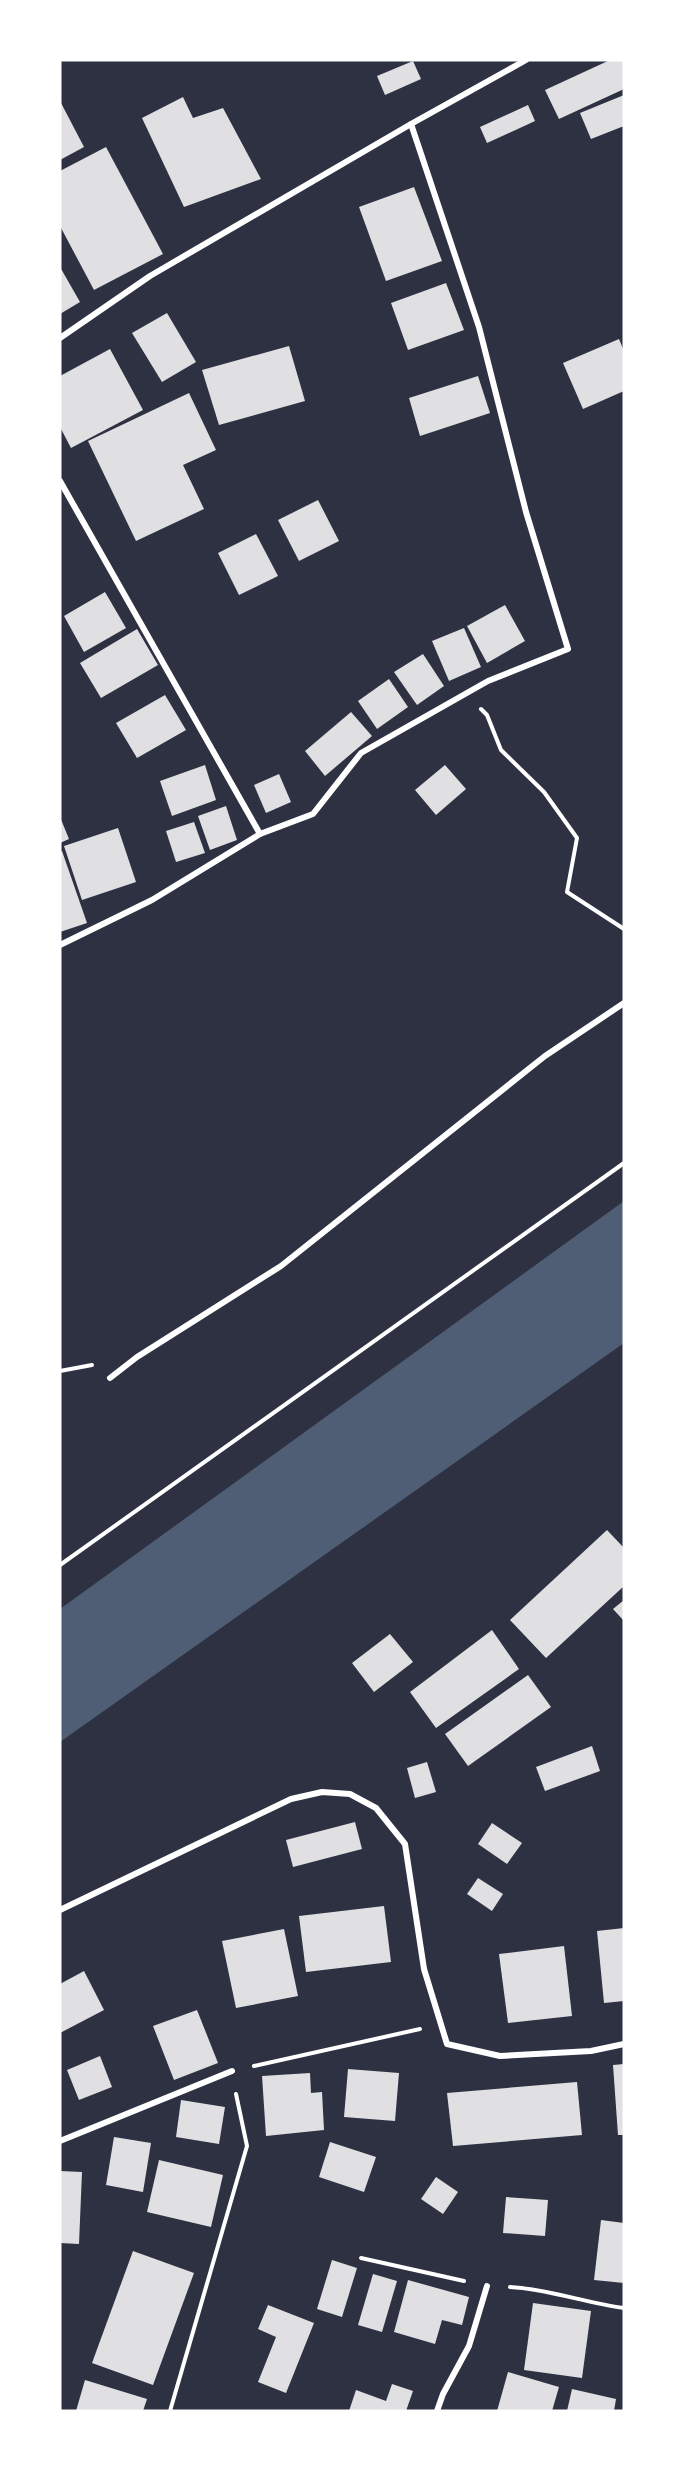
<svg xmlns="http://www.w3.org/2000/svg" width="684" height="2471" font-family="'Source Sans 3',sans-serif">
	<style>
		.water { fill: #4f5d75 }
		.building { fill: #e0e0e3 }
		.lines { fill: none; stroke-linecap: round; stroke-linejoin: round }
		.path { stroke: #fff; stroke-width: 4 }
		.minor { stroke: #fff; stroke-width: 6 }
	</style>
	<rect width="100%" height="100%" fill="#2d3142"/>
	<polygon class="water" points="624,1201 624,1343 60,1742 60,1609"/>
	<g class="building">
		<polygon points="610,60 624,60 624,89 559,119 545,90"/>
		<polygon points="413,61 421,79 385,95 377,76"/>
		<polygon points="624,95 624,126 591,139 580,113"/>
		<polygon points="183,97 193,118 223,108 261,179 184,207 142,118"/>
		<polygon points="60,101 84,147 60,160"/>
		<polygon points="528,105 535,121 487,143 480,127"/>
		<polygon points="106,147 163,254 94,290 60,226 60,171"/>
		<polygon points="414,187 442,261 386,281 359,207"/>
		<polygon points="60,267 80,302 60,314"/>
		<polygon points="446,283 464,330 408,350 391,303"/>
		<polygon points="167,313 196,362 162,382 132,333"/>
		<polygon points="619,339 624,351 624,391 583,409 563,363"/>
		<polygon points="289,346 305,401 219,425 202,370"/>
		<polygon points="110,349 143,410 71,448 60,427 60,376"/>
		<polygon points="478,376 490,413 420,436 409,398"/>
		<polygon points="189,393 216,450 183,465 204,509 136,541 88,441"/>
		<polygon points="318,500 339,541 299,561 278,520"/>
		<polygon points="256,534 278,576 239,595 218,553"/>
		<polygon points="105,592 126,628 84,652 64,616"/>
		<polygon points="505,605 525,641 487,663 467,626"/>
		<polygon points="464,628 481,667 449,681 432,641"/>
		<polygon points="137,629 158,665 101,698 80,663"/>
		<polygon points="423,654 444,686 417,705 394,672"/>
		<polygon points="389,679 408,707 377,729 358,701"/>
		<polygon points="165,695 186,730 137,758 116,723"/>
		<polygon points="351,712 372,736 325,776 305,751"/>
		<polygon points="205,765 216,800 172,816 160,781"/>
		<polygon points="445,765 466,789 436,815 415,790"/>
		<polygon points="279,774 291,802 266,813 254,785"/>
		<polygon points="226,806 237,840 210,850 198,816"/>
		<polygon points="60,817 69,839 60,843"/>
		<polygon points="194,822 205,853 176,862 166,831"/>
		<polygon points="118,828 136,882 82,900 64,846"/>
		<polygon points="62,851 87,923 60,932 60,852"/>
		<polygon points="607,1530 624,1548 624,1586 546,1658 510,1620"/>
		<polygon points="624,1600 624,1621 613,1609"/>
		<polygon points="492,1630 519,1669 436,1728 410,1692"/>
		<polygon points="390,1634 413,1662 374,1692 352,1663"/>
		<polygon points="528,1675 551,1707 468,1766 445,1734"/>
		<polygon points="592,1746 600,1771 545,1791 536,1767"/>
		<polygon points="427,1762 436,1792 415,1798 407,1768"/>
		<polygon points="355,1822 362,1849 293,1867 286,1840"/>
		<polygon points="492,1823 522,1843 507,1864 478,1844"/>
		<polygon points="478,1878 503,1894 492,1911 467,1894"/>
		<polygon points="384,1906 391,1962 306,1972 299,1916"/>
		<polygon points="624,1928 624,2001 604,2003 597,1931"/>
		<polygon points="284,1929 298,1996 236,2008 222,1941"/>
		<polygon points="564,1946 572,2016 508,2023 499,1954"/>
		<polygon points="84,1971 104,2010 60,2033 60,1984"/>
		<polygon points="197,2010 218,2063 174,2080 153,2026"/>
		<polygon points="100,2056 112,2087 79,2100 67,2070"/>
		<polygon points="624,2064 624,2135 618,2135 613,2065"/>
		<polygon points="348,2069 399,2073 395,2121 344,2117"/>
		<polygon points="310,2073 311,2093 322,2092 324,2130 266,2136 262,2076"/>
		<polygon points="577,2082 582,2135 453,2146 447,2093"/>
		<polygon points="181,2100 225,2107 219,2144 176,2137"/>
		<polygon points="114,2137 151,2143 143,2192 106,2185"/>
		<polygon points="330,2142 376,2157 364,2192 319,2177"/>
		<polygon points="159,2160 223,2175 211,2227 147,2212"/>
		<polygon points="60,2171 82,2172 79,2244 60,2243"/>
		<polygon points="436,2177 458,2192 443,2214 421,2199"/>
		<polygon points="506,2197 548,2200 545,2236 503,2233"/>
		<polygon points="601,2220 624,2223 624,2283 594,2280"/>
		<polygon points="133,2251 194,2273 153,2385 92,2363"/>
		<polygon points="332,2260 357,2268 342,2317 317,2309"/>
		<polygon points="373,2274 397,2281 382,2332 358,2325"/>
		<polygon points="408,2280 469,2297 462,2325 442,2320 435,2344 394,2332"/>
		<polygon points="533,2303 591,2311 582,2378 524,2370"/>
		<polygon points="268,2305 314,2323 286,2393 258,2382 276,2337 258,2329"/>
		<polygon points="508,2372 559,2387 552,2411 497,2411"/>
		<polygon points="85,2380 147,2399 143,2411 76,2411"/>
		<polygon points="392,2384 413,2391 406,2411 349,2411 356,2390 386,2401"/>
		<polygon points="572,2389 616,2399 614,2411 567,2411"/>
	</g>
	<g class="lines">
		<g class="path">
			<polyline points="481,709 487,715 501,750 544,792 577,838 567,892 624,929"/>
			<polyline points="60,1371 92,1365"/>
			<polyline points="60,1565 624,1163"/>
			<polyline points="254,2066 420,2029"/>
			<polyline points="361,2258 464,2281"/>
			<path d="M510,2287C549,2289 585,2303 624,2308"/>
			<polyline points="170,2411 247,2146 236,2094"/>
		</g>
		<g class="minor">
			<polyline points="60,338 150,276 411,124 526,60"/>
			<polyline points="60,481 260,834 313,814 361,753 488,681 568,649 526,512 479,327 411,124"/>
			<polyline points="60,945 152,900 260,834"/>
			<polyline points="110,1378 137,1357 281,1266 545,1056 624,1003"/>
			<polyline points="60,1910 291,1799 322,1792 350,1794 376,1808 405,1844 424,1969 447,2044 500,2056 591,2051 624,2044"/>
			<polyline points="60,2141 232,2071"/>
			<polyline points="437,2411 443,2394 469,2346 487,2286"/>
		</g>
	</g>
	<rect width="684" height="2471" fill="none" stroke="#ffffff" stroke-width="123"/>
</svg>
